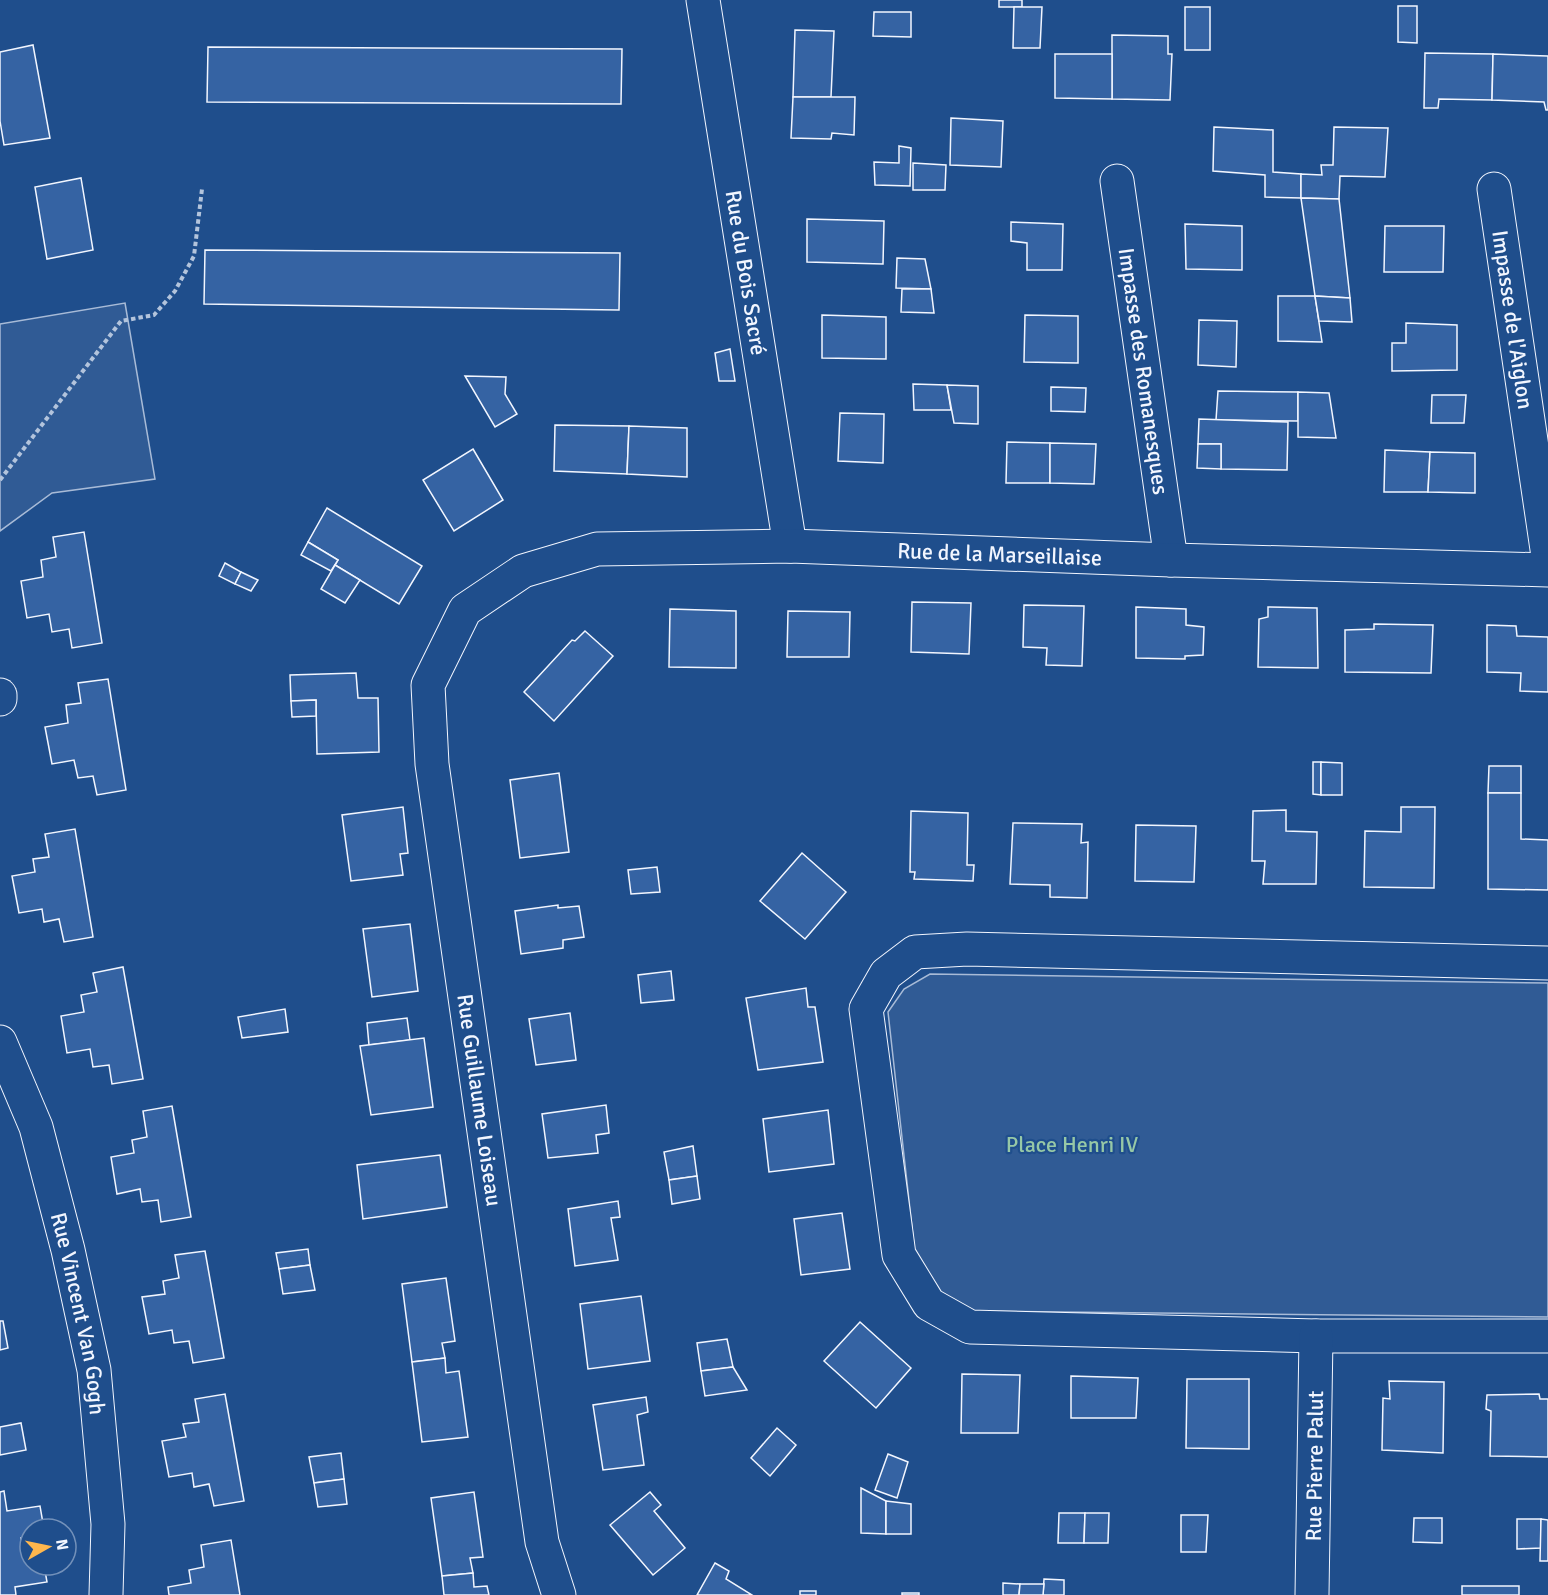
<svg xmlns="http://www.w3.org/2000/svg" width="1548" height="1595" font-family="Signika,sans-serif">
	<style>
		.built { fill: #305b95; stroke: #a8bbd7; stroke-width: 1.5 }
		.building { fill: #3563a3; stroke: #f2f6ff; stroke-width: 1.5 }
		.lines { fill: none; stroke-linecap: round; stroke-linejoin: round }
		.minor-casing { stroke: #f2f6ff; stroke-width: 35 }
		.path { stroke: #b3c4dc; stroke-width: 4; stroke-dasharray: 4.5 3; stroke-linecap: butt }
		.minor { stroke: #1f4e8c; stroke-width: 33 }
		.labels { text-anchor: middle; stroke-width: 4.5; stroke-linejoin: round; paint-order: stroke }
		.street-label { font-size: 22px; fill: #f2f6ff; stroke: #1f4e8c }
		.park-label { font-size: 22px; fill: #97c8a6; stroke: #1f4e8c }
	</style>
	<rect width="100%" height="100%" fill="#1f4e8c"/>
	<g class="built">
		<polygon points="125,303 155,479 52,493 0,531 0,324"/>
		<polygon points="930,974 1548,983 1548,1317 967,1311 937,1299 916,1263 888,1012 904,989"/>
	</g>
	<g class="building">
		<rect x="999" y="0" width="23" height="7"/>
		<polygon points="1398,6 1417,6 1417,43 1398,42"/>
		<polygon points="1014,7 1042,7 1040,48 1013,48"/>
		<rect x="1185" y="7" width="25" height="43"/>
		<polygon points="874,12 911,12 911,37 873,36"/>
		<polygon points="795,30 834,31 831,97 793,97"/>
		<polygon points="1112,35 1168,36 1168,54 1172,54 1170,100 1112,99"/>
		<polygon points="33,45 50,138 4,145 0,121 0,52"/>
		<polygon points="208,47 622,49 621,104 207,102"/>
		<polygon points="1425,53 1493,54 1492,100 1439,99 1438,108 1424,108"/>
		<polygon points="1055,54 1112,54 1112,99 1055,98"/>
		<polygon points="1493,54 1548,56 1548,110 1546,110 1544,102 1492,100"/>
		<polygon points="793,97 855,97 854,135 832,133 831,139 791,138"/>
		<polygon points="951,118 1003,121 1001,167 950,165"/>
		<polygon points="1214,127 1273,130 1273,172 1301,174 1301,198 1265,197 1265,175 1213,171"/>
		<polygon points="1334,127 1388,128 1385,177 1340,176 1339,199 1301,198 1301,174 1322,175 1321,165 1333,165"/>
		<polygon points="899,146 911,148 910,186 875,185 874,162 899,163"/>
		<polygon points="913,163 946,165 945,190 913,190"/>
		<polygon points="81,178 93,250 47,259 35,187"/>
		<polygon points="1301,198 1339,199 1350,298 1315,296"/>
		<polygon points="807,219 884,221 883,264 807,262"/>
		<polygon points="1011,222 1063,224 1062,270 1027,270 1027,243 1011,241"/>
		<polygon points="1185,224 1242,226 1242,270 1186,269"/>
		<polygon points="1385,226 1444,226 1443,272 1384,272"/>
		<polygon points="205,250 620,253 619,310 204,304"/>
		<polygon points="897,258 925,259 931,289 896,288"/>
		<polygon points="902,289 931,289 934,313 901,312"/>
		<polygon points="1278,296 1315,296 1322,342 1278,341"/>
		<polygon points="1315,296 1350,298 1352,322 1319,321"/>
		<polygon points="822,315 886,317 886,359 822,358"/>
		<polygon points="1025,315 1078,316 1078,363 1024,362"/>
		<polygon points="1199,320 1237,321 1236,367 1198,365"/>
		<polygon points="1406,323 1457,325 1457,370 1392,371 1392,343 1406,343"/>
		<polygon points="730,349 735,381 719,381 715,353"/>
		<polygon points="465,376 506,377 505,394 517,414 495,427"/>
		<polygon points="913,384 947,385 951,410 914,410"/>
		<polygon points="947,385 978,386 978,424 954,423"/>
		<polygon points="1051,387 1086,388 1085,412 1051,411"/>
		<polygon points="1218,391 1298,392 1298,421 1216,420"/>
		<polygon points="1298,392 1329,393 1336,438 1298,437"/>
		<polygon points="1432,395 1466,395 1464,423 1431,423"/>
		<polygon points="840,413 884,414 883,463 838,461"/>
		<polygon points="1199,419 1288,422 1287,470 1221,469 1221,444 1198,444"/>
		<polygon points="555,425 629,426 627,474 554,471"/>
		<polygon points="629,426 687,428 687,477 627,474"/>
		<polygon points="1007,442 1050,443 1050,483 1006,483"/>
		<polygon points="1050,443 1096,444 1094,484 1050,483"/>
		<polygon points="1198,444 1221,444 1221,469 1197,468"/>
		<polygon points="473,449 503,500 454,531 423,480"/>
		<polygon points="1385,450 1430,452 1428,492 1384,492"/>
		<polygon points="1430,452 1475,453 1475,493 1428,492"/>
		<polygon points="327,508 422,566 399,604 335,565 338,560 308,542"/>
		<polygon points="84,532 102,643 72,648 69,629 52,632 49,614 27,618 21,581 43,577 41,560 56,557 53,537"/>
		<polygon points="308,542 338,560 331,571 301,555"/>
		<polygon points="225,563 241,572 235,584 219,576"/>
		<polygon points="335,565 360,580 345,603 321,589"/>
		<polygon points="241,572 258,580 251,591 235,584"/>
		<polygon points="912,602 971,603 969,654 911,652"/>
		<polygon points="1024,605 1084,606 1082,666 1046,665 1047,648 1023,647"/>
		<polygon points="1136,607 1186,609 1186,625 1204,627 1203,655 1185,656 1185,659 1136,658"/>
		<polygon points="1268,607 1317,608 1318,668 1258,667 1259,619 1268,617"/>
		<polygon points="670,609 736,611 736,668 669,667"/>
		<polygon points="788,611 850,612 849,657 787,657"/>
		<polygon points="1374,624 1433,625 1431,673 1345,672 1345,630 1374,629"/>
		<polygon points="1487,625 1516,626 1517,636 1548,637 1548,692 1520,691 1521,673 1487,672"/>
		<polygon points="585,631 613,656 554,721 524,692 572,640 575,641"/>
		<polygon points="356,673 358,698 378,698 379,752 317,754 316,700 291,701 290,675"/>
		<polygon points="108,679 126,790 97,795 93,776 78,778 74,760 52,764 45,727 68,723 66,705 81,703 78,683"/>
		<polygon points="316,700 316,716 292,717 291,701"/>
		<polygon points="1313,762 1321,762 1321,795 1313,794"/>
		<polygon points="1321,762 1342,763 1342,795 1321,795"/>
		<polygon points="1489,766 1521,766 1521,793 1488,793"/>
		<polygon points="559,773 569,852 520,858 510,780"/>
		<polygon points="1488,793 1521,793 1521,839 1548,840 1548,890 1488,889"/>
		<polygon points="403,807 408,853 400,854 403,875 351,881 342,815"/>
		<polygon points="1401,807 1435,807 1434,888 1364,887 1365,831 1401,832"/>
		<polygon points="1286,810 1286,831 1317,832 1316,884 1263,884 1265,861 1252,861 1253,811"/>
		<polygon points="911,811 968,813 967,865 974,865 973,881 914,879 915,872 910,872"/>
		<polygon points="1013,823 1082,824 1081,843 1088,842 1087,898 1050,897 1050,885 1010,884"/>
		<polygon points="1136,825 1196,826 1194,882 1135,881"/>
		<polygon points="75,829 93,937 64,942 59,919 44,922 42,909 19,913 12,876 35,872 33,859 49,857 45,834"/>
		<polygon points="802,853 846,892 805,939 760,901"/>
		<polygon points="657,867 660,892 631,894 628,870"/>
		<polygon points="558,905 558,908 579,906 584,937 563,940 563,948 521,954 515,911"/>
		<polygon points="410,924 418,991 372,997 363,929"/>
		<polygon points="123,967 143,1079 112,1084 109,1065 93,1067 90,1049 67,1053 61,1016 84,1012 81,995 97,992 93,973"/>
		<polygon points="671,971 674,1000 641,1003 638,975"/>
		<polygon points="806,988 808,1007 815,1007 823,1062 758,1070 746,998"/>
		<polygon points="285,1009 288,1032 242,1038 238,1017"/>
		<polygon points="570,1013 576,1060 536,1065 529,1019"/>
		<polygon points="407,1018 410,1040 369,1045 367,1023"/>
		<polygon points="424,1038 433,1107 371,1115 360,1046"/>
		<polygon points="606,1105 609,1133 596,1135 598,1153 548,1158 542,1114"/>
		<polygon points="172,1106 191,1217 161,1222 158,1200 142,1202 140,1189 117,1194 111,1157 134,1153 132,1140 147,1137 143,1111"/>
		<polygon points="828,1110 834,1164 769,1172 763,1119"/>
		<polygon points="693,1146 697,1176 669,1180 664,1152"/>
		<polygon points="440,1155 447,1207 363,1219 357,1165"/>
		<polygon points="697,1176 700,1199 672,1204 669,1180"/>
		<polygon points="618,1201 620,1217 611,1218 618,1260 575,1266 568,1209"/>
		<polygon points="842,1213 850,1269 801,1275 794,1219"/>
		<polygon points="308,1249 310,1265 279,1269 276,1253"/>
		<polygon points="205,1251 224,1358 193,1363 189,1341 174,1343 172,1330 149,1334 142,1297 165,1294 163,1281 179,1278 175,1255"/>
		<polygon points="310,1265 315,1290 283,1294 279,1269"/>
		<polygon points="446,1278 455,1341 442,1343 445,1358 412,1362 402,1284"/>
		<polygon points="641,1296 650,1361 588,1369 580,1304"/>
		<polygon points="0,1321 3,1321 8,1348 0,1350"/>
		<polygon points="860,1322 911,1368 876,1408 824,1361"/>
		<polygon points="727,1339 733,1367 701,1371 697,1343"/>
		<polygon points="445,1358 446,1373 459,1371 468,1437 422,1442 412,1362"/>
		<polygon points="733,1367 747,1390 705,1396 701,1371"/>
		<polygon points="962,1374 1020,1375 1018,1433 961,1433"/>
		<polygon points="1071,1376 1138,1378 1136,1418 1071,1418"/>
		<polygon points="1187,1379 1249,1379 1249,1449 1186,1448"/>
		<polygon points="1389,1381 1444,1382 1443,1453 1382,1450 1383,1398 1390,1399"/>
		<polygon points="225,1394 244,1501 214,1506 209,1484 194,1487 192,1473 169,1477 162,1441 186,1437 183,1424 199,1422 195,1399"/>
		<polygon points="1539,1394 1540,1399 1548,1399 1548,1457 1490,1456 1491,1411 1486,1409 1487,1395"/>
		<polygon points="646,1397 648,1412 637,1415 644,1465 603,1470 593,1405"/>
		<polygon points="21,1423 26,1450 0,1455 0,1427"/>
		<polygon points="777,1428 796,1445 770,1476 751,1458"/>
		<polygon points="341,1453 344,1479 314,1483 309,1457"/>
		<polygon points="888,1454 908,1462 897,1498 875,1490"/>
		<polygon points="344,1479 347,1504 318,1507 314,1483"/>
		<polygon points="861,1488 886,1501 886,1534 861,1533"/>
		<polygon points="4,1491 7,1511 40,1506 44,1529 30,1529 30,1537 21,1538 24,1557 30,1556 30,1565 44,1565 47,1582 15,1587 16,1595 0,1595 0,1492"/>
		<polygon points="474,1492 483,1557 470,1558 473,1573 442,1576 431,1498"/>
		<polygon points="650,1492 661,1505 654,1511 685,1548 653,1575 610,1525"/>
		<polygon points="886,1501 911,1504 911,1534 886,1534"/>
		<polygon points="1059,1513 1085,1513 1084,1543 1058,1543"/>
		<polygon points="1085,1513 1109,1513 1108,1543 1084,1543"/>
		<polygon points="1181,1515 1208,1515 1206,1552 1181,1552"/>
		<polygon points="1414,1518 1442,1518 1442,1543 1413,1542"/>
		<polygon points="1517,1519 1541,1519 1541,1548 1517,1549"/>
		<polygon points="1541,1519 1548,1520 1548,1561 1540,1561"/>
		<polygon points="231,1540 240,1595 169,1595 168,1587 191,1583 189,1570 204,1567 201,1545"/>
		<polygon points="715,1563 729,1571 726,1579 752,1595 697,1595"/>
		<polygon points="473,1573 474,1587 487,1586 489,1595 444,1595 442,1576"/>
		<polygon points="1044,1579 1064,1580 1064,1595 1043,1595"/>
		<polygon points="1003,1583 1020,1584 1019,1595 1003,1595"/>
		<polygon points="1020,1584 1044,1584 1043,1595 1019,1595"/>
		<rect x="1462" y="1586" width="57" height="9"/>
		<rect x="800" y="1591" width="16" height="4"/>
		<rect x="902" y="1593" width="17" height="2"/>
	</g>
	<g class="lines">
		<g class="minor-casing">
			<g id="minor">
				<path id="s1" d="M703,0L790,546"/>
				<path id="s2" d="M1117,181L1171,560"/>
				<path id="s3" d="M1494,189L1548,556"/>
				<polyline points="0,695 0,699"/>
				<polyline points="1548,963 967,949 915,952 886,974 866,1009 899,1255 929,1304 970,1327 1316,1336 1548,1336"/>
				<path id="s4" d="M0,1042L36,1127L68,1250L94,1370L108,1524L106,1595"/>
				<path id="s5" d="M559,1595L542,1542L432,764L428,685L465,610L523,571L597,549L790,546L1171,560L1548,570"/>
				<path id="s6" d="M1312,1595L1316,1336"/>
			</g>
		</g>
		<polyline class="path" points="0,480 121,321 154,315 175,291 194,256 202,189"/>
		<use href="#minor" class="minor"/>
	</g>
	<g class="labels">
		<g class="street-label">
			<text dy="8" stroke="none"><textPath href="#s1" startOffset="276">Rue du Bois Sacré</textPath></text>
			<text dy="8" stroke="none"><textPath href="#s3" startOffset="132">Impasse de l'Aiglon</textPath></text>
			<text dy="8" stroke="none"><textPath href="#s2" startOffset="192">Impasse des Romanesques</textPath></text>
			<text dy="8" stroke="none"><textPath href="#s5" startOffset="1554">Rue de la Marseillaise</textPath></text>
			<text transform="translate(480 1100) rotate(82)" y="8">Rue Guillaume Loiseau</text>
			<text dy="8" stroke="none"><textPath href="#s4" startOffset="284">Rue Vincent Van Gogh</textPath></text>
			<text dy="8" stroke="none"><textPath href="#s6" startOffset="129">Rue Pierre Palut</textPath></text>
		</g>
		<g class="park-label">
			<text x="1072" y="1152">Place Henri IV</text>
		</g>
	</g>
	<g transform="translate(48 1547) rotate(81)"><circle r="28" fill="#1f4e8c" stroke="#7391ba" stroke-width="1.5"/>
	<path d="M0-4.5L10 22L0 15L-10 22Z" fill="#ffb74d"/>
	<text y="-9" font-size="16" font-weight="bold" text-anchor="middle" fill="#f2f6ff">N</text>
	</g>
</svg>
